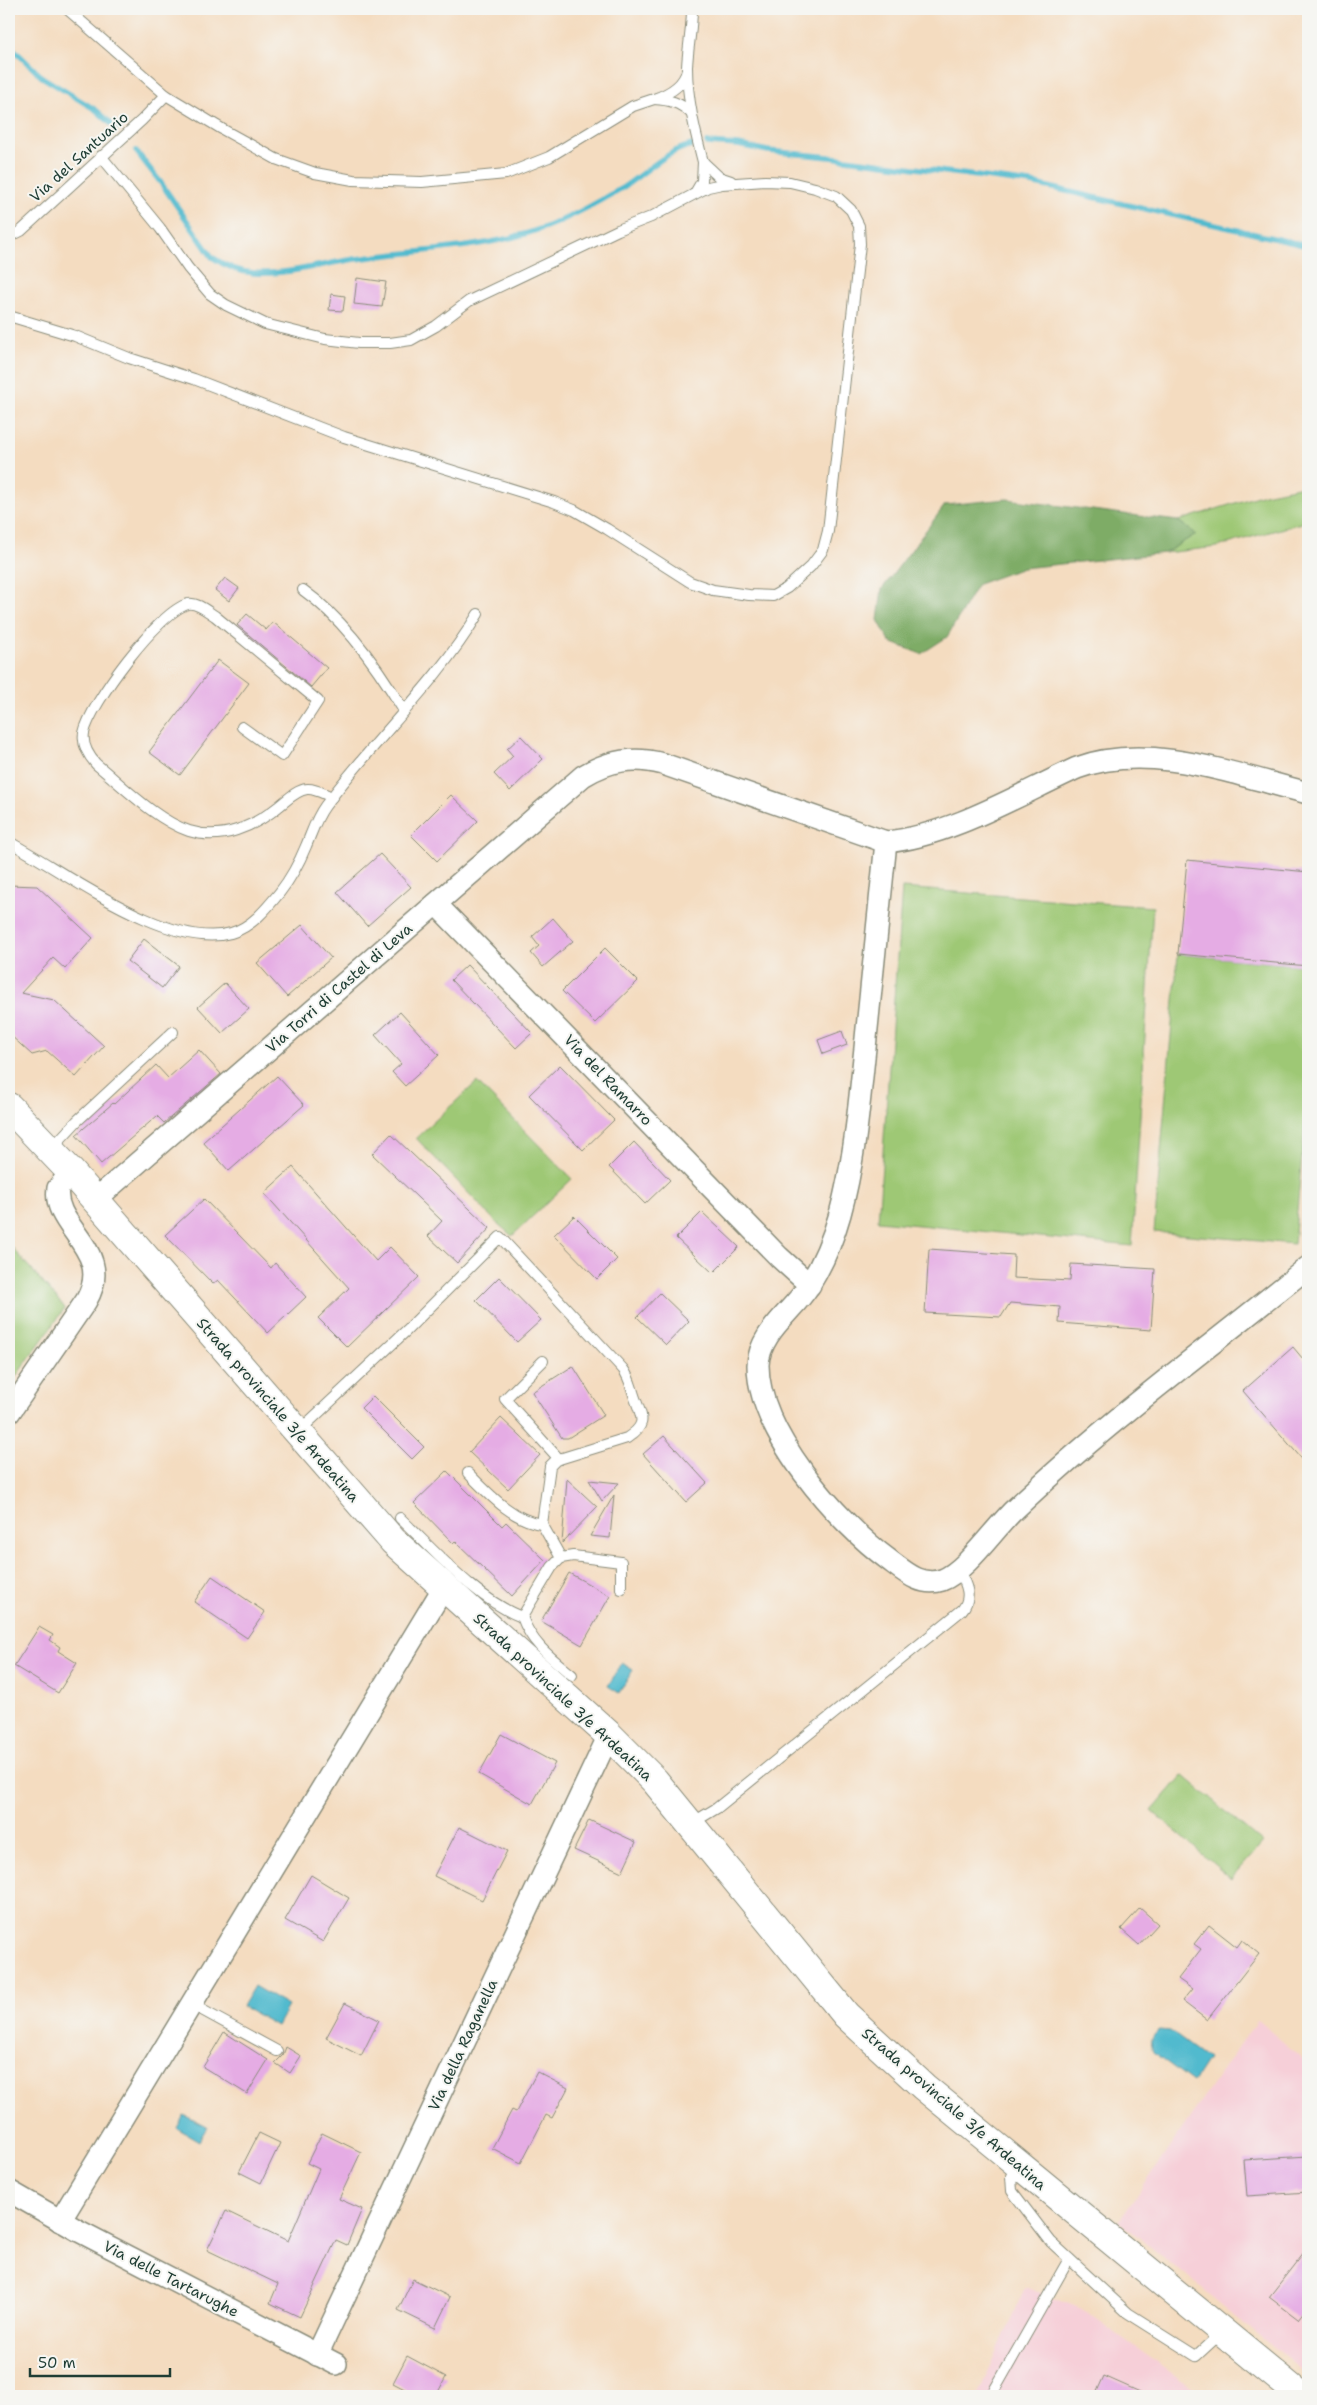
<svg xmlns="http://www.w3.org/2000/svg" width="1317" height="2405" font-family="'Shantell Sans',sans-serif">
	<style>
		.built { fill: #f6cfd8 }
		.green { fill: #9ec875; stroke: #5e8254 }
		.forest { fill: #7eac66; stroke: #4e744d }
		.water { fill: #51bace; stroke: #387c81 }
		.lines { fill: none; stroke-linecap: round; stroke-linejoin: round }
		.stream { stroke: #51bace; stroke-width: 5.5 }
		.building { fill: #e5ace4 }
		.service-casing { stroke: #8a8c7a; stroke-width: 12 }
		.minor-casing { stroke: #8a8c7a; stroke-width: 24 }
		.secondary-casing { stroke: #8a8c7a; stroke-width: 30 }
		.service { stroke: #fff; stroke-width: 10 }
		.minor { stroke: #fff; stroke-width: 21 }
		.secondary { stroke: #fff; stroke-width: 28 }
		.labels { text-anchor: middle; stroke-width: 4; stroke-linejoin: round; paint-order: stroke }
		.street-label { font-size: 15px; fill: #1f3d34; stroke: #f6f6f2 }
	</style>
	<rect width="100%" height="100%" fill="#f6f6f2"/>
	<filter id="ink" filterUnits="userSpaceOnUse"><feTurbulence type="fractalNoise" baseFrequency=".02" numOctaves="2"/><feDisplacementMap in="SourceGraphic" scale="10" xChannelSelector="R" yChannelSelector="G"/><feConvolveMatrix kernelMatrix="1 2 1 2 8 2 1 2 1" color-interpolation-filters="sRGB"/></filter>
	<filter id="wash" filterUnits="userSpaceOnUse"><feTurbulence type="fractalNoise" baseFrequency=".0096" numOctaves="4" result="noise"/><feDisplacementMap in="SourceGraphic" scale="20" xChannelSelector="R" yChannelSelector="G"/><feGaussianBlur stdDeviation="1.12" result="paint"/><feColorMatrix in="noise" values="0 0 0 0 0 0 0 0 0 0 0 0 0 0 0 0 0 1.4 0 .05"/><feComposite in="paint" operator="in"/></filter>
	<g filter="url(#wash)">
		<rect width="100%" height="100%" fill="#f4dcc0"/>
		<g class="built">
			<polygon points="1257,2020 1308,2063 1308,2376 1119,2221"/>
			<polygon points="1025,2287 1082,2309 1201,2394 1200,2396 1140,2396 1141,2393 1105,2376 1095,2396 978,2396"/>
		</g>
		<g class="green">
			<polygon points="1308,485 1308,521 1217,547 1165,553 1196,534 1178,521 1264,494"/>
			<polygon points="902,888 1153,907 1132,1246 878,1221"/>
			<polygon points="1178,954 1308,966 1308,1089 1294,1244 1154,1232"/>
			<polygon points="477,1082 572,1179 512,1236 496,1222 416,1138"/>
			<polygon points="9,1244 65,1308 9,1386"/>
			<polygon points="1183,1775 1263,1843 1231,1879 1152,1811"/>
		</g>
		<polygon class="forest" points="1007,499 1178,521 1196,534 1165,553 1023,568 978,584 947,637 921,654 890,642 878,620 882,589 945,505"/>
		<g class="water">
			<polygon points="622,1663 633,1670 619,1693 608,1686"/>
			<polygon points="254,1986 288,2006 277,2026 242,2006"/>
			<path d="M1160,2030L1170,2031L1208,2059L1193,2082L1153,2052C1150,2043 1151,2035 1160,2030Z"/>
			<polygon points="184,2115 207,2127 199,2141 177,2128"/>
		</g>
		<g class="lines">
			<g class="stream">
				<polyline points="9,45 42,77 96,110 116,128"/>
				<polyline points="707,143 738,145 768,151 830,157 1031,183 1308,246"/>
				<path d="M136,151L161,183L212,257C225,266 238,272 254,273C287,275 322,264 355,259C423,249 495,250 558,222C580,212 602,200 622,188C644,174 666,151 692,145"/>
			</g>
		</g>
		<g id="blocks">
			<g class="building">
				<polygon points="357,278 386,282 382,307 354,304"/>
				<polygon points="331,294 345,296 343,311 329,310"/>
				<polygon points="225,578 239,588 229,601 215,590"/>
				<polygon points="247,614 266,630 273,622 327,668 311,687 237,625"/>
				<polygon points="218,660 249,683 180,775 149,752"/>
				<polygon points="521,736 543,759 510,791 494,774 513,756 507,749"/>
				<polygon points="451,795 478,821 437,861 411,835"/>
				<polygon points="380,854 411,887 367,926 337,892"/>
				<polygon points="1187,860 1308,872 1308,966 1178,954"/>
				<polygon points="9,885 37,886 93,938 65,969 53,958 21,993 54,1000 104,1046 76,1077 47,1051 32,1055 9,1034"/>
				<polygon points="553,918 573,941 543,967 531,953 539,946 532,937"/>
				<polygon points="302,925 331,958 287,997 257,963"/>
				<polygon points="144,939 179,966 162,988 127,961"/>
				<polygon points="605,948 638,981 595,1023 562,991"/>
				<polygon points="467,965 532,1033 516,1048 451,980"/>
				<polygon points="225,983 249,1009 222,1033 198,1007"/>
				<polygon points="400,1012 439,1055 405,1086 392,1072 401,1064 375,1035"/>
				<polygon points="842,1031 847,1045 823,1054 818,1040"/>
				<polygon points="199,1050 221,1074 164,1123 157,1116 101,1164 76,1135 113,1103 114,1104 156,1065 168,1078"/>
				<polygon points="560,1065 614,1120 583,1150 529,1095"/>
				<polygon points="277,1076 304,1105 229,1171 203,1142"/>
				<polygon points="391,1134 490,1228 457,1263 428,1236 442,1221 372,1154"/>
				<polygon points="634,1142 670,1180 645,1204 609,1167"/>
				<polygon points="293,1167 376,1261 390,1247 419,1277 347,1347 318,1318 349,1288 264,1193"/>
				<polygon points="204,1199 271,1268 275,1263 306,1297 268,1333 218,1280 213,1284 165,1235"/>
				<polygon points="702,1212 739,1247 713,1273 676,1238"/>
				<polygon points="574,1216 617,1259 597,1279 554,1235"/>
				<polygon points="929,1249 1014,1255 1013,1278 1070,1281 1071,1264 1155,1269 1151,1330 1059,1323 1060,1307 1010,1303 1001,1317 925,1313"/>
				<polygon points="499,1277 541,1320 517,1342 476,1300"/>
				<polygon points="660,1293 689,1321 666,1345 637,1317"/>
				<polygon points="1293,1347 1308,1365 1308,1466 1243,1391"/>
				<polygon points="573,1366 604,1415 568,1438 562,1438 532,1392"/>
				<polygon points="373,1396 424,1447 412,1459 361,1408"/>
				<polygon points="501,1418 540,1455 508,1489 469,1452"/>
				<polygon points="664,1436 707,1483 686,1502 643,1454"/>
				<polygon points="447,1471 502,1526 506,1522 545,1560 512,1596 455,1541 453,1543 414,1503"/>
				<polygon points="567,1479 597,1507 562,1543"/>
				<polygon points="589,1480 619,1483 602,1501"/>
				<polygon points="614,1495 610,1538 590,1536"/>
				<polygon points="569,1573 610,1596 582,1645 541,1621"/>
				<polygon points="212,1576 265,1612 247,1638 194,1602"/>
				<polygon points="39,1627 53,1635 50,1640 60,1647 58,1651 77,1663 58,1693 14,1666"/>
				<polygon points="501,1734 555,1763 532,1804 479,1774"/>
				<polygon points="589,1820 636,1842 622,1872 574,1850"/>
				<polygon points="459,1827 507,1851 482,1900 434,1876"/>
				<polygon points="311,1875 349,1898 323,1942 285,1920"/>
				<polygon points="1140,1908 1158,1924 1139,1945 1121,1929"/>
				<polygon points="1209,1925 1237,1947 1242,1940 1259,1954 1207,2020 1182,2001 1192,1989 1178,1979 1201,1949 1194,1944"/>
				<polygon points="345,2003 379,2020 361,2056 326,2038"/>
				<polygon points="224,2032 268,2060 247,2094 203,2067"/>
				<polygon points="286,2047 301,2056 290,2073 275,2063 283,2055"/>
				<polygon points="537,2072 568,2088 552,2118 546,2115 521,2163 492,2148 512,2110 516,2112"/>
				<polygon points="259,2133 280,2143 261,2183 239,2172"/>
				<polygon points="322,2133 361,2152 339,2199 362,2209 347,2245 336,2240 300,2317 270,2303 278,2284 207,2250 226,2211 288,2241 319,2169 307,2163"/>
				<polygon points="1308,2156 1308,2192 1247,2196 1244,2160"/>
				<polygon points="1308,2247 1308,2306 1298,2319 1269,2297"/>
				<polygon points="413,2279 450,2297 435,2328 398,2310"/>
				<polygon points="407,2356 446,2377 436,2396 418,2396 393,2383"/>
				<polygon points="1104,2376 1149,2396 1095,2396"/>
			</g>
		</g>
	</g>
	<g filter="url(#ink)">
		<use href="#blocks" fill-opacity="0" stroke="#8a8c7a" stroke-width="1"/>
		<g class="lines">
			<g class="service-casing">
				<g id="service">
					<polyline points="67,9 166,95 222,129 276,159 315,173 353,180 422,182 506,174 549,157 633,106 654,99"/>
					<path d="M692,9C692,28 688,47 687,67C687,99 695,131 703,162"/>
					<path d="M687,70C684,86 668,94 654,99C670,100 679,102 691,113"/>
					<polyline points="695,193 702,181 703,162 719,177 731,181"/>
					<polyline points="9,237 21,231 142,120 166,95"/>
					<polyline points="9,316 75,336 129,358 194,379 344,437 554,502 574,510 607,529 690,582 713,590 749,595 773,596 787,588 811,566 823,550 828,531 860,244 859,226 851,210 836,196 815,188 790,182 765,181 722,184 708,187 651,217 618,230 469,301 436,326 411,340 390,343 359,343 325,339 265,324 226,305 210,294 188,268 160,228 101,156"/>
					<path d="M303,590C344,619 379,669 404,711"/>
					<path d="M242,727L282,756L318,701L215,616C207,611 197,602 188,604C159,611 90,704 84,733C82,745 88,755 96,764C123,786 156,820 189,831C221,841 253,827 278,807C286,801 296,790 307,789C315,788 324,794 332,797"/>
					<path d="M9,842C64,871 168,951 231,933C252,927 267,908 280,892C291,878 299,863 306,846C312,832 316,818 325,806C374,740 436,684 478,614"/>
					<polyline points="51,1149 77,1121 173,1032"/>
					<polyline points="543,1361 505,1399 559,1459"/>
					<path d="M299,1431L407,1330L500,1237L623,1369C630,1378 631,1387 635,1398C642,1418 648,1424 627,1438L556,1460L550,1466L542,1524L561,1558L552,1567L522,1617C478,1601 434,1550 400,1518"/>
					<path d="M468,1473C488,1493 513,1521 542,1524"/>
					<polyline points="561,1558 573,1556 621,1562 621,1589"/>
					<path d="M522,1617C532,1644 550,1657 572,1675"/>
					<path d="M692,1823L717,1808L962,1610C973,1597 966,1584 959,1570"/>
					<polyline points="191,2004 277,2051"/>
					<polyline points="1019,2167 1011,2176 1012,2191 1051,2242 1128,2313 1196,2356 1221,2333"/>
					<polyline points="991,2396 1069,2259"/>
				</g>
			</g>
			<g class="minor-casing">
				<g id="minor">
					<path d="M886,842C879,911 872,980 865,1048C859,1104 855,1160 840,1214C833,1239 822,1265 808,1287C792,1312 759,1333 758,1365C758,1432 837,1522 889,1560C905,1572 921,1587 942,1580C966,1571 994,1529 1014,1510C1105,1423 1210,1347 1308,1267"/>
					<polyline points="436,904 779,1257 810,1285"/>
					<path d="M95,1200L583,776C609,760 634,756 663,764L886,842C950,836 1018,795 1077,768C1149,741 1236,775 1308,793"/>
					<path d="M9,1413L86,1301C116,1250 51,1228 58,1188L71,1172"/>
					<polyline points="9,2191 77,2230 336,2364"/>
					<polyline points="60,2221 444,1587"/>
					<polyline points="317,2355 609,1735"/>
				</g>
			</g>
			<g class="secondary-casing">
				<polyline id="secondary" points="9,1107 71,1172 393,1541 609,1735 655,1781 846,2015 924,2087 1301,2396"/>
			</g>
			<use href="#service" class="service"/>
			<use href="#minor" class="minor"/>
			<use href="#secondary" class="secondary"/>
		</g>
	</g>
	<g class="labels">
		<g class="street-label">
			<text transform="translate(79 157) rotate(-42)" y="5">Via del Santuario</text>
			<text transform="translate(339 988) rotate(-41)" y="5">Via Torri di Castel di Leva</text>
			<text transform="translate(608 1080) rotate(46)" y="5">Via del Ramarro</text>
			<text transform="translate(278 1410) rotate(49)" y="5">Strada provinciale 3/e Ardeatina</text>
			<text transform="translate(563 1697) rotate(43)" y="5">Strada provinciale 3/e Ardeatina</text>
			<text transform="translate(463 2045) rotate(-65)" y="5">Via della Raganella</text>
			<text transform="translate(954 2109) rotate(41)" y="5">Strada provinciale 3/e Ardeatina</text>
			<text transform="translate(171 2279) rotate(27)" y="5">Via delle Tartarughe</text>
		</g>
	</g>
	<rect width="1317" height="2405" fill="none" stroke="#f6f6f2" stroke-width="30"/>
	<path d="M30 2368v8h140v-8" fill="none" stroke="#1f3d34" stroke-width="2.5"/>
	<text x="38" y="2368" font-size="15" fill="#1f3d34" stroke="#f6f6f2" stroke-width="4" paint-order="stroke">50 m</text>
</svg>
